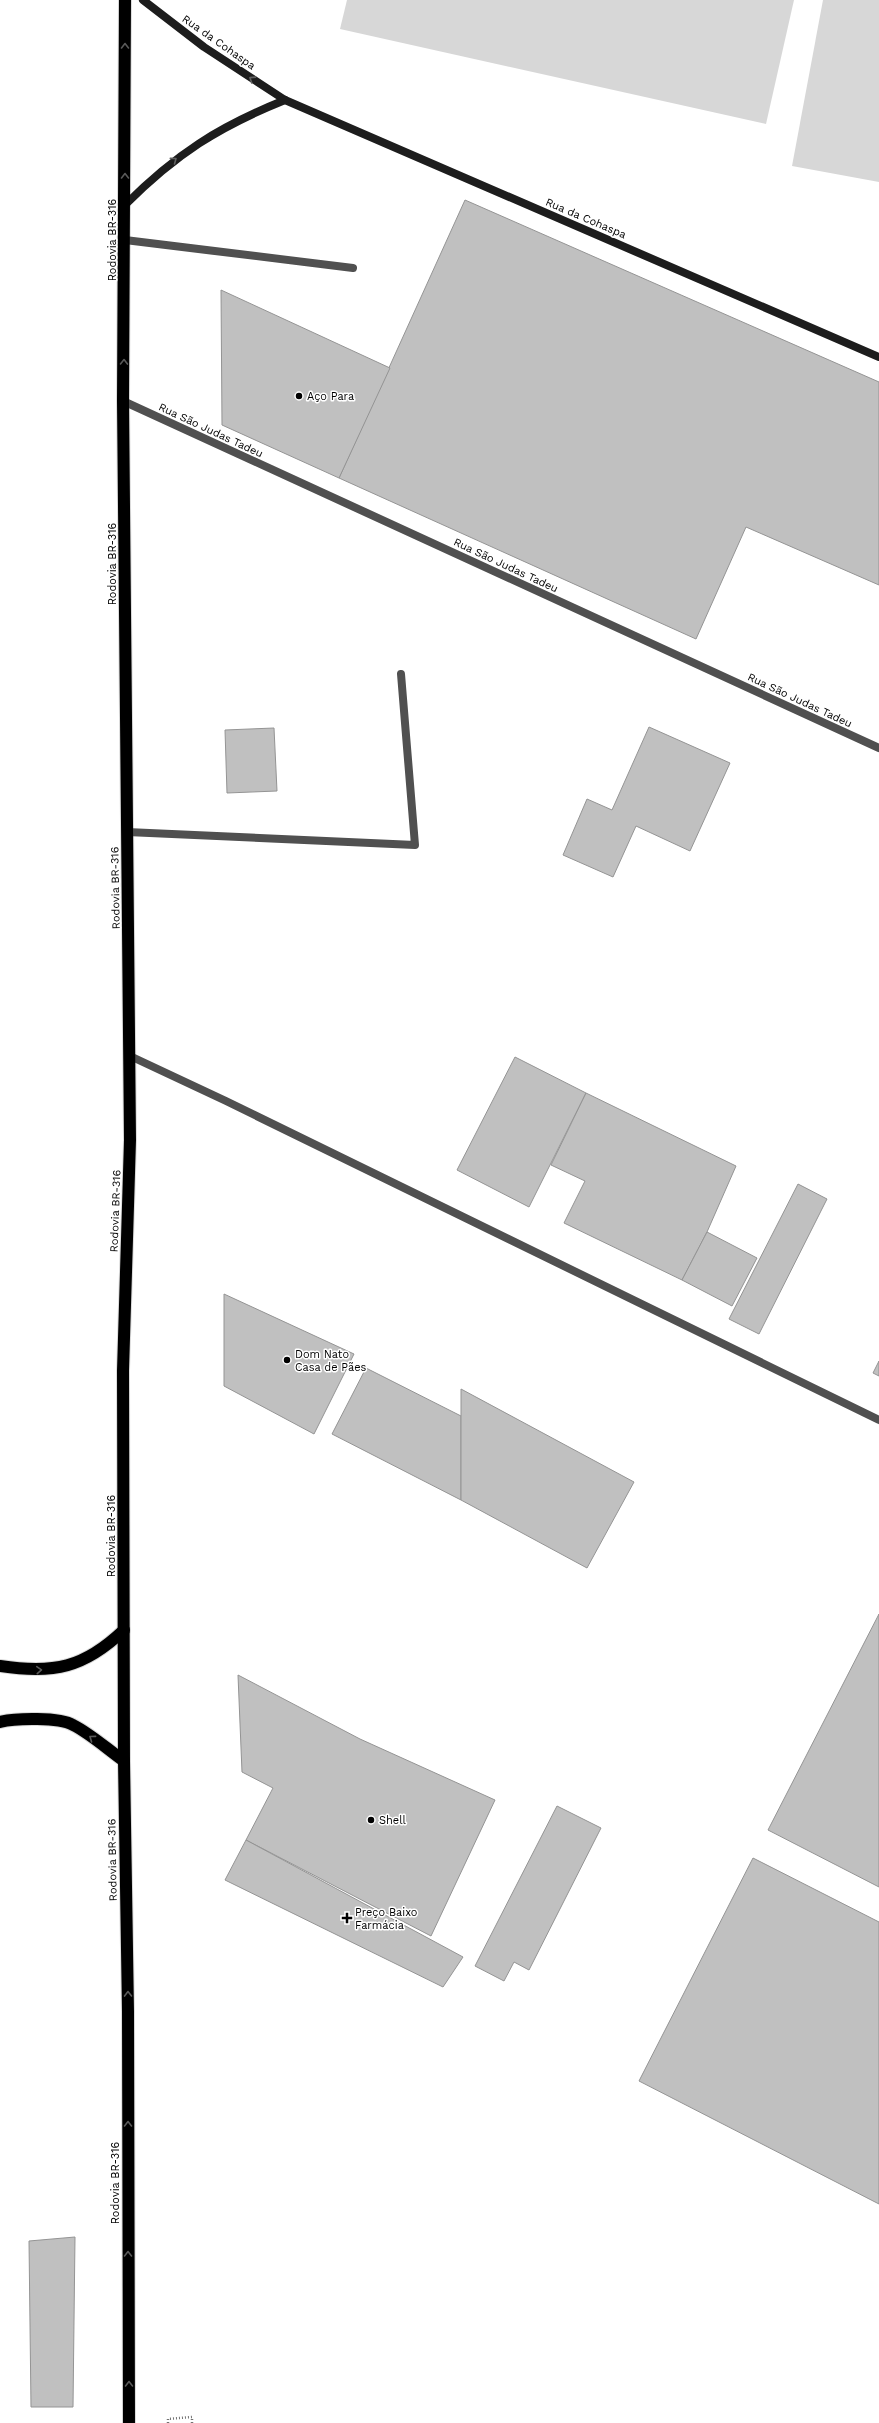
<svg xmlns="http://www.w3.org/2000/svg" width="879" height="2423" font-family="'Work Sans',sans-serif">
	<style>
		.green { fill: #d7d7d7 }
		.building { fill: #c0c0c0; stroke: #949494 }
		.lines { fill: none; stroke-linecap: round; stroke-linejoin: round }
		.highway-casing { stroke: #dbdbdb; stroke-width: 14 }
		.path { stroke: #727272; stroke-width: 2.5; stroke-dasharray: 1 2; stroke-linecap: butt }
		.lane { stroke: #505050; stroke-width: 8 }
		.street { stroke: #505050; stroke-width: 8 }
		.secondary { stroke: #1d1d1d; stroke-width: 8 }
		.highway { stroke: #000; stroke-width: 12 }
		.oneway { stroke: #595959 }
		.oneway2 { stroke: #616161 }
		.poi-dot { fill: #000; stroke: #fff; stroke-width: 1.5 }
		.labels { text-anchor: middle; stroke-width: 3; stroke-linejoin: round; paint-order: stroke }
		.street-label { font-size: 11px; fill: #000; stroke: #fff }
		.poi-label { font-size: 11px; fill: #000; stroke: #fff; text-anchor: start }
	</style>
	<rect width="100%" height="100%" fill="#fff"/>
	<g class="green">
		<polygon points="347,0 794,0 766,124 340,29"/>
		<polygon points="823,0 879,0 879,182 792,166"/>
	</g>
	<g class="building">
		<polygon points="465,200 879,382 879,585 746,527 696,639 339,478"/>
		<polygon points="221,290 390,368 339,478 222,425"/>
		<polygon points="649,727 730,763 690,851 636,826 613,877 563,855 587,799 612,810"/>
		<polygon points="274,728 277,791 227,793 225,730"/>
		<polygon points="515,1057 586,1093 529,1207 457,1170"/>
		<polygon points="586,1093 736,1166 707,1232 682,1280 564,1223 585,1181 551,1165"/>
		<polygon points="798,1184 827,1199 759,1334 729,1319"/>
		<polygon points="707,1232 757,1258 732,1306 682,1280"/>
		<polygon points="224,1294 354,1354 314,1434 224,1386"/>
		<polygon points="879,1361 879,1376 873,1373"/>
		<polygon points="366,1368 461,1416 461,1500 332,1434"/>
		<polygon points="461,1389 634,1482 587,1568 461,1500"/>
		<polygon points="879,1614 879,1887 768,1830"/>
		<polygon points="238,1675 360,1739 495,1800 431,1936 246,1840 273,1788 242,1772"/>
		<polygon points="557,1806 601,1828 529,1970 514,1962 504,1981 475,1966"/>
		<polygon points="246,1840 463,1957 443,1987 225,1880"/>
		<polygon points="753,1858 879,1922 879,2204 639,2081"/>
		<polygon points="75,2237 73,2407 31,2407 29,2241"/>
	</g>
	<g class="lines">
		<g class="highway-casing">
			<g id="highway">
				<polyline points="125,0 123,401 130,1140 123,1371 124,1761 128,2011 129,2423"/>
				<path d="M0,1666C54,1674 84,1668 124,1630"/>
				<path d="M0,1722C15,1718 60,1717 73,1725C91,1734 107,1749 124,1761"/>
			</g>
		</g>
		<polyline class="path" points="168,2423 168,2419 192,2417 192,2423"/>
		<g class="lane">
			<polyline points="125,240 353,268"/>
			<polyline points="127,832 415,845 401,674"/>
		</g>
		<g class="street">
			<polyline points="123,401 879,748"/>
			<polyline points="130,1056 226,1101 879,1420"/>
		</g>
		<g class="secondary">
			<polyline points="143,0 204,47 285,100 879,357"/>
			<path d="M125,205C176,154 218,127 285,100"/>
		</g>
		<use href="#highway" class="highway"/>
	</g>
	<defs><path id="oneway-chevron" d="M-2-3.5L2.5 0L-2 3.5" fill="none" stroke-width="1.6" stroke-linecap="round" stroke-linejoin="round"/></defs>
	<g class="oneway">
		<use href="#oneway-chevron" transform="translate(125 46) rotate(-90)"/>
		<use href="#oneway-chevron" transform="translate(125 176) rotate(-90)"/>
		<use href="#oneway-chevron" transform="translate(124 362) rotate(-89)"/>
		<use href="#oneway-chevron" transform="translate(39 1670) rotate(-4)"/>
		<use href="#oneway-chevron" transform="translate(92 1738) rotate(-144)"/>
		<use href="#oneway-chevron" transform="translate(128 1994) rotate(-91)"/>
		<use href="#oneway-chevron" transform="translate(128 2124) rotate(-90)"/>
		<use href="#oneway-chevron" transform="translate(128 2254) rotate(-90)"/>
		<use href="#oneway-chevron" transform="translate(129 2384) rotate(-90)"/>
	</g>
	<g class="oneway2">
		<use href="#oneway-chevron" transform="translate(252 79) rotate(-147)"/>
		<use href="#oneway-chevron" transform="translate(174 160) rotate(-37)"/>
	</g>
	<g class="poi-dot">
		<circle cx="299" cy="396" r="4"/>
		<circle cx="287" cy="1360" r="4"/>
		<circle cx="371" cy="1820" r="4"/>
		<path d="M345 1912h4v4h4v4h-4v4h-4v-4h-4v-4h4z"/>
	</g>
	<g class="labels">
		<g class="street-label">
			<text transform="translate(219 42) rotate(35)" y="4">Rua da Cohaspa</text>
			<text transform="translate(586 218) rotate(23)" y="4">Rua da Cohaspa</text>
			<text transform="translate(112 240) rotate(-90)" y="4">Rodovia BR-316</text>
			<text transform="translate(211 430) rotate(25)" y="4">Rua São Judas Tadeu</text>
			<text transform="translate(112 564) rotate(-90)" y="4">Rodovia BR-316</text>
			<text transform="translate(506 565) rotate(25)" y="4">Rua São Judas Tadeu</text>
			<text transform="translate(800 700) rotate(25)" y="4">Rua São Judas Tadeu</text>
			<text transform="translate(115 888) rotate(-91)" y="4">Rodovia BR-316</text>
			<text transform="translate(115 1211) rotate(-88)" y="4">Rodovia BR-316</text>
			<text transform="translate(111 1536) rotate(-90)" y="4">Rodovia BR-316</text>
			<text transform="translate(112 1860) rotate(-91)" y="4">Rodovia BR-316</text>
			<text transform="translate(115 2183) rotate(-90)" y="4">Rodovia BR-316</text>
		</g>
		<g class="poi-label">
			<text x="307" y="400">Aço Para</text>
			<text x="295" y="1358">Dom Nato<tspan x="295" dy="13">Casa de Pães</tspan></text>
			<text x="379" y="1824">Shell</text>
			<text x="355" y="1916">Preço Baixo<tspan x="355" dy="13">Farmácia</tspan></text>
		</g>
	</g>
</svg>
